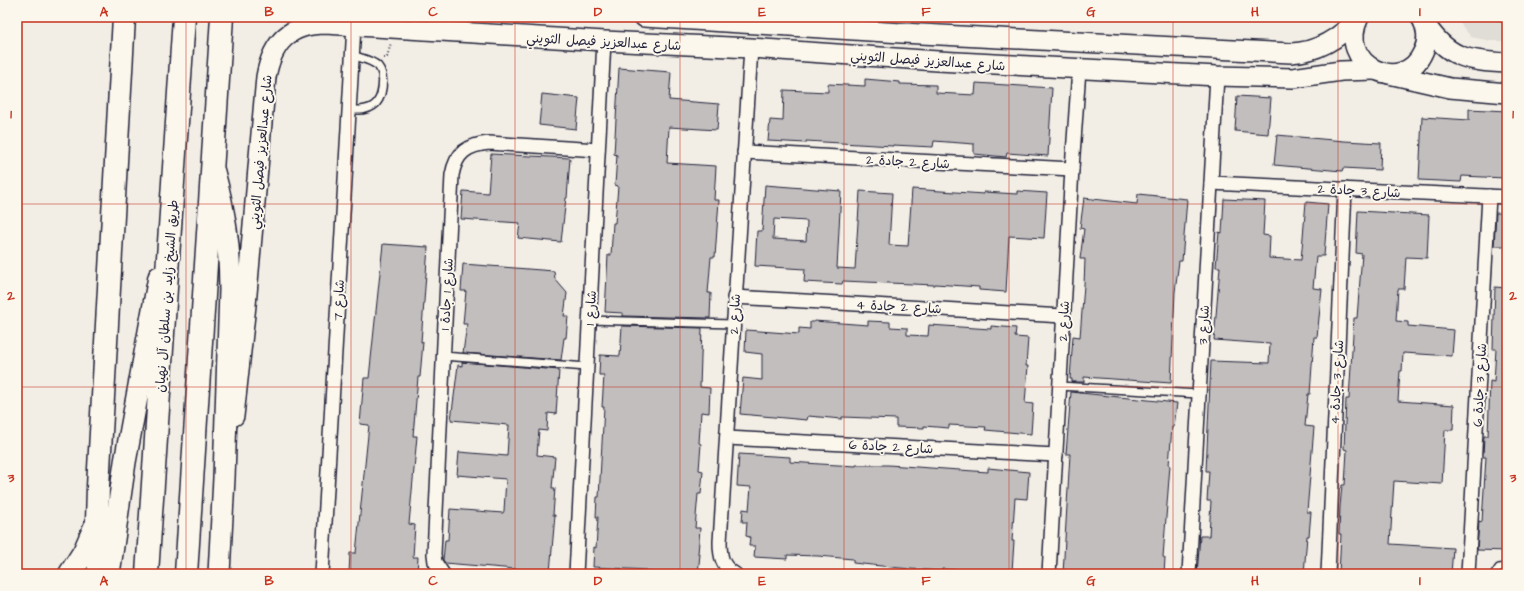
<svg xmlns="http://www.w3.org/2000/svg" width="1524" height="591" font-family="'Architects Daughter','Playpen Sans Arabic',sans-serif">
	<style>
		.built { fill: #e0dcd6 }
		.building { fill: #c2bebe; stroke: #22223b; fill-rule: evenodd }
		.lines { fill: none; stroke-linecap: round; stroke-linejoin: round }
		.lane-casing { stroke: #22223b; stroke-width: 10 }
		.street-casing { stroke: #22223b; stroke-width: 16 }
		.secondary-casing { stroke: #22223b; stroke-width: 22 }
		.primary-casing { stroke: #22223b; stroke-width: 24 }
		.highway-casing { stroke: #22223b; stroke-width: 25 }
		.path { stroke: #22223b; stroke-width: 2; stroke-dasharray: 1 3; stroke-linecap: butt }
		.lane { stroke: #fbf7ec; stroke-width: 7 }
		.street { stroke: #fbf7ec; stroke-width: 13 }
		.secondary { stroke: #fbf7ec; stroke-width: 19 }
		.primary { stroke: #fbf7ec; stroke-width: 21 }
		.highway { stroke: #fbf7ec; stroke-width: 22 }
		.grid { fill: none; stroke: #c8321e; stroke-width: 1; stroke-opacity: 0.55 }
		.labels { text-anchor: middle; stroke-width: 4; stroke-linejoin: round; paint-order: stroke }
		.street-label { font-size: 13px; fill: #22223b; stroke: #fbf7ec }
		.neatline { fill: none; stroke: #c8321e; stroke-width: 1.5 }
		.grid-label { font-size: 13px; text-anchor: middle; font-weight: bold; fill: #c8321e }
	</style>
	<rect width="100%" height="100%" fill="#f2eee5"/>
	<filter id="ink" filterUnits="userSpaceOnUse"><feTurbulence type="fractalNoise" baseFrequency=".025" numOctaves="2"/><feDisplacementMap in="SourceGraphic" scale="8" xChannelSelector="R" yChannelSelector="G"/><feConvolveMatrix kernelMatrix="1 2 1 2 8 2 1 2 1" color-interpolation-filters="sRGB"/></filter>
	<g filter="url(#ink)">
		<polygon class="built" points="1455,17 1507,17 1507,41 1491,41 1471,37"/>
		<g class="building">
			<polygon points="619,68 671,72 669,100 719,104 717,130 669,127 667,163 716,166 714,200 719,200 715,257 711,257 708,293 711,293 710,318 623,316 623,313 605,312 608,255 611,255 613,223 615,223 618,186 615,185 617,155 614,154"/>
			<polygon points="865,79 900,82 900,84 936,85 936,93 975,95 976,83 1052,88 1048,156 1007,153 1006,157 974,154 974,144 934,141 933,147 893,145 893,146 806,141 806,143 768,141 770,120 783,121 784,90 828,92 828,84 865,86"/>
			<polygon points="542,94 579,98 576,129 539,125"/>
			<polygon points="1237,96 1271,98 1268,134 1235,131"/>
			<polygon points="1469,109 1507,111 1505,178 1462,176 1461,182 1419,180 1422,117 1469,120"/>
			<polygon points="1277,135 1344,141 1381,143 1380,170 1343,168 1342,171 1274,165"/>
			<polygon points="491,154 570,158 567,198 566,198 561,242 518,238 520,223 461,219 463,191 488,193"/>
			<path d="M765,185L841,191L837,268L855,269L860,191L892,193L889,245L908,246L912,189L984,194V192L1017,194V191L1047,193L1044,238L1009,236L1006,292L979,290V287L935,284V285L843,281L842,284L804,282L805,269L755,266L757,231H762ZM774,219L807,221L806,241L773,239Z"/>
			<polygon points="1138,194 1187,199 1182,261 1179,261 1175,292 1171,383 1084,377 1084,382 1072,382 1072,379 1070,379 1073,336 1080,337 1084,285 1085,259 1080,259 1084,229 1080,228 1084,198 1137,204"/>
			<polygon points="1224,199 1265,201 1263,235 1270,236 1269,258 1301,260 1306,202 1328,204 1324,256 1316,256 1313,288 1322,289 1317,337 1314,337 1310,394 1308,394 1305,426 1314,427 1307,512 1311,512 1309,536 1307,536 1304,574 1197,574 1200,536 1209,536 1211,501 1207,501 1209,471 1206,471 1211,361 1269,363 1270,344 1214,340 1220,267 1216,267 1219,232 1222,233"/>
			<polygon points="1358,211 1429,215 1427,258 1406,257 1404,289 1398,289 1396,321 1408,322 1408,326 1454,330 1452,356 1403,353 1402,371 1400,371 1398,401 1454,405 1453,430 1445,430 1442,484 1394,481 1390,544 1453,548 1451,574 1339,574 1341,534 1339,534 1340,507 1342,485 1345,485 1347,450 1344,449 1346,399 1349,399 1354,318 1357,318 1362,254 1356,253"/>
			<polygon points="1496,213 1507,213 1507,246 1494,246"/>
			<polygon points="383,244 428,247 421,342 423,342 420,377 418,377 413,436 417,436 409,524 415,525 413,557 418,557 417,574 349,574 350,553 356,553 369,425 360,424 364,378 369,378"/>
			<polygon points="463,264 554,271 555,279 567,293 564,316 568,316 566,338 564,338 561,360 463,353 467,324 463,324 466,291 461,291"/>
			<polygon points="1495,287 1507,288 1507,551 1477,550 1479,521 1482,522 1486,457 1483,457 1484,436 1488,436 1490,381 1494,382 1496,349 1493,349"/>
			<polygon points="814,321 868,325 868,321 890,322 890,327 907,328 907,335 928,336 929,325 991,329 991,326 1016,328 1015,337 1028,338 1026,366 1028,366 1025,403 1033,404 1031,434 985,430 986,427 949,425 949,428 924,426 924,428 896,427 896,419 842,417 842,419 808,416 807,420 740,414 743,378 762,380 762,354 745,352 746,330 799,334 799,328 810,329 810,322 814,322"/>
			<polygon points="622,326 702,328 700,387 710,388 709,413 701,412 699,443 701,444 699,470 703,471 701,494 698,494 695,528 700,528 698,554 700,554 698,574 670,574 647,572 647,570 593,567 594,547 596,548 598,517 596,517 597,497 599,497 604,407 602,407 604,375 599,375 600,355 620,356"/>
			<polygon points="462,362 559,370 556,414 548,413 547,431 539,430 537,455 555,457 552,488 555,488 553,515 555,515 550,572 445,563 443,560 445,540 448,540 450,509 503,513 504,511 506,479 457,475 459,452 507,456 509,425 451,420 458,365 462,366"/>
			<polygon points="1071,392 1177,403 1174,427 1172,427 1169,465 1170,465 1163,557 1165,558 1164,574 1063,574 1070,454 1066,454"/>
			<polygon points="739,454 790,457 790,462 820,464 856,466 856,465 888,465 988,472 988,468 1029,472 1027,499 1015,498 1012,541 1014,541 1012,572 972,569 972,571 942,569 942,571 910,569 853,563 853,559 818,556 787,555 787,559 754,557 755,546 749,546 750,537 746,536 747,522 742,522 743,509 749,510 751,487 737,486"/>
		</g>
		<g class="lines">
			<g class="lane-casing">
				<g id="lane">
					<polyline points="1502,17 1507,20"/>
					<path d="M349,110C357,110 366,111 373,106C383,100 386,75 378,66C372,60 360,58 352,55"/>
					<polyline points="589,320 733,324"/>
					<polyline points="443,356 587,367"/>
					<polyline points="1059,386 1199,394"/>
					<polyline points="1495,574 1499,568 1507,567"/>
				</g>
			</g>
			<g class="street-casing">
				<g id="street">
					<polyline points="744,152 1072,169"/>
					<polyline points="1211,183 1507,197"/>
					<polyline points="734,297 1063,316"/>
					<polyline points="727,438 1056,455"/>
					<polyline points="322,574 354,26"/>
					<path d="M443,574L435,562L434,554L452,175C456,153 467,145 489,143L598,150"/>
					<polyline points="576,574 604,41"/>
					<path d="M735,574C722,567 720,556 720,542L751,48"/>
					<polyline points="1049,574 1072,169 1079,69"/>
					<polyline points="1189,574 1217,76"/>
					<polyline points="1328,574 1345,189"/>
					<polyline points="1468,574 1489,196"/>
				</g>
			</g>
			<g class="secondary-casing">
				<g id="secondary">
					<path d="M644,17L902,33L1291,53C1319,52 1341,37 1359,17"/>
					<path d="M1359,17C1335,65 1403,97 1423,52C1429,41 1427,28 1421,17"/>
					<path d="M1424,22C1447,58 1467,61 1507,63"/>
					<polyline points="1389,74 1450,88 1507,93"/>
					<path d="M234,416L246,305L266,77C272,43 289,24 325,24L604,41L751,48L938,61L1217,76L1293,78L1341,71L1375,70"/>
				</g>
			</g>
			<g class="primary-casing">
				<g id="primary">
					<path d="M214,172C225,213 230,247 230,290L224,478L219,574"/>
					<polyline points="109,574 125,462 159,277"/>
				</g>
			</g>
			<g class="highway-casing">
				<g id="highway">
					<polyline points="70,574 84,552 95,527"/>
					<polyline points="99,574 97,522 98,487 124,17"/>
					<polyline points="147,574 184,17"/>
					<polyline points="186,574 222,17"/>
				</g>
			</g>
			<polyline class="path" points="383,58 387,57 391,43"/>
			<use href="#lane" class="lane"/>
			<use href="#street" class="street"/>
			<use href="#secondary" class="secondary"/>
			<use href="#primary" class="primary"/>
			<use href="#highway" class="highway"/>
		</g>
	</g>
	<path class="grid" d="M186,17V574M351,17V574M515,17V574M680,17V574M844,17V574M1009,17V574M1173,17V574M1338,17V574M17,204H1507M17,387H1507"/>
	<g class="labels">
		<g class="street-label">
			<text transform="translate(604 41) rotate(3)" y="5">شارع عبدالعزيز فيصل الثويني</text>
			<text transform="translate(928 60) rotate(4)" y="5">شارع عبدالعزيز فيصل الثويني</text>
			<text transform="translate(260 152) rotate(-85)" y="5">شارع عبدالعزيز فيصل الثويني</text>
			<text transform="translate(908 161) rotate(3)" y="5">شارع 2 جادة 2</text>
			<text transform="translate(1359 190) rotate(3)" y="5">شارع 3 جادة 2</text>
			<text transform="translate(446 294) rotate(-87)" y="5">شارع 1 جادة 1</text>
			<text transform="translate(166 296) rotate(-86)" y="5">طريق الشيخ زايد بن سلطان آل نهيان</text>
			<text transform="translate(338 300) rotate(-87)" y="5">شارع 7</text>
			<text transform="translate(899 306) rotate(3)" y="5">شارع 2 جادة 4</text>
			<text transform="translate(590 308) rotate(-87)" y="5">شارع 1</text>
			<text transform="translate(734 314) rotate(-87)" y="5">شارع 2</text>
			<text transform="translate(1063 321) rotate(-87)" y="5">شارع 2</text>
			<text transform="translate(1203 325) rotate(-87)" y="5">شارع 3</text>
			<text transform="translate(1336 382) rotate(-87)" y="5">شارع 3 جادة 4</text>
			<text transform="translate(1479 385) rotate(-87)" y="5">شارع 3 جادة 6</text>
			<text transform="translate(891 446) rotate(3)" y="5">شارع 2 جادة 6</text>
		</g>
	</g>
	<rect width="1524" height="591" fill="none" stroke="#fbf7ec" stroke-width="44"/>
	<rect x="22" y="22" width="1480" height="547" class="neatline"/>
	<g class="grid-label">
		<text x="104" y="16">A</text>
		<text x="269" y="16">B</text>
		<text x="433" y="16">C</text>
		<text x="598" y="16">D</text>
		<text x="762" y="16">E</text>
		<text x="926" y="16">F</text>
		<text x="1091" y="16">G</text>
		<text x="1255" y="16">H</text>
		<text x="1420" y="16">I</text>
		<text x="11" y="118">1</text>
		<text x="1513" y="118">1</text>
		<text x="11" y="300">2</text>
		<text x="1513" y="300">2</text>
		<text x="11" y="482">3</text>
		<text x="1513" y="482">3</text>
		<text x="104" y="585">A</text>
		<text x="269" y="585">B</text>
		<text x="433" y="585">C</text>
		<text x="598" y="585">D</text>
		<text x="762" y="585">E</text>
		<text x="926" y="585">F</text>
		<text x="1091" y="585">G</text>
		<text x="1255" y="585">H</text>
		<text x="1420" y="585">I</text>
	</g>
</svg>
